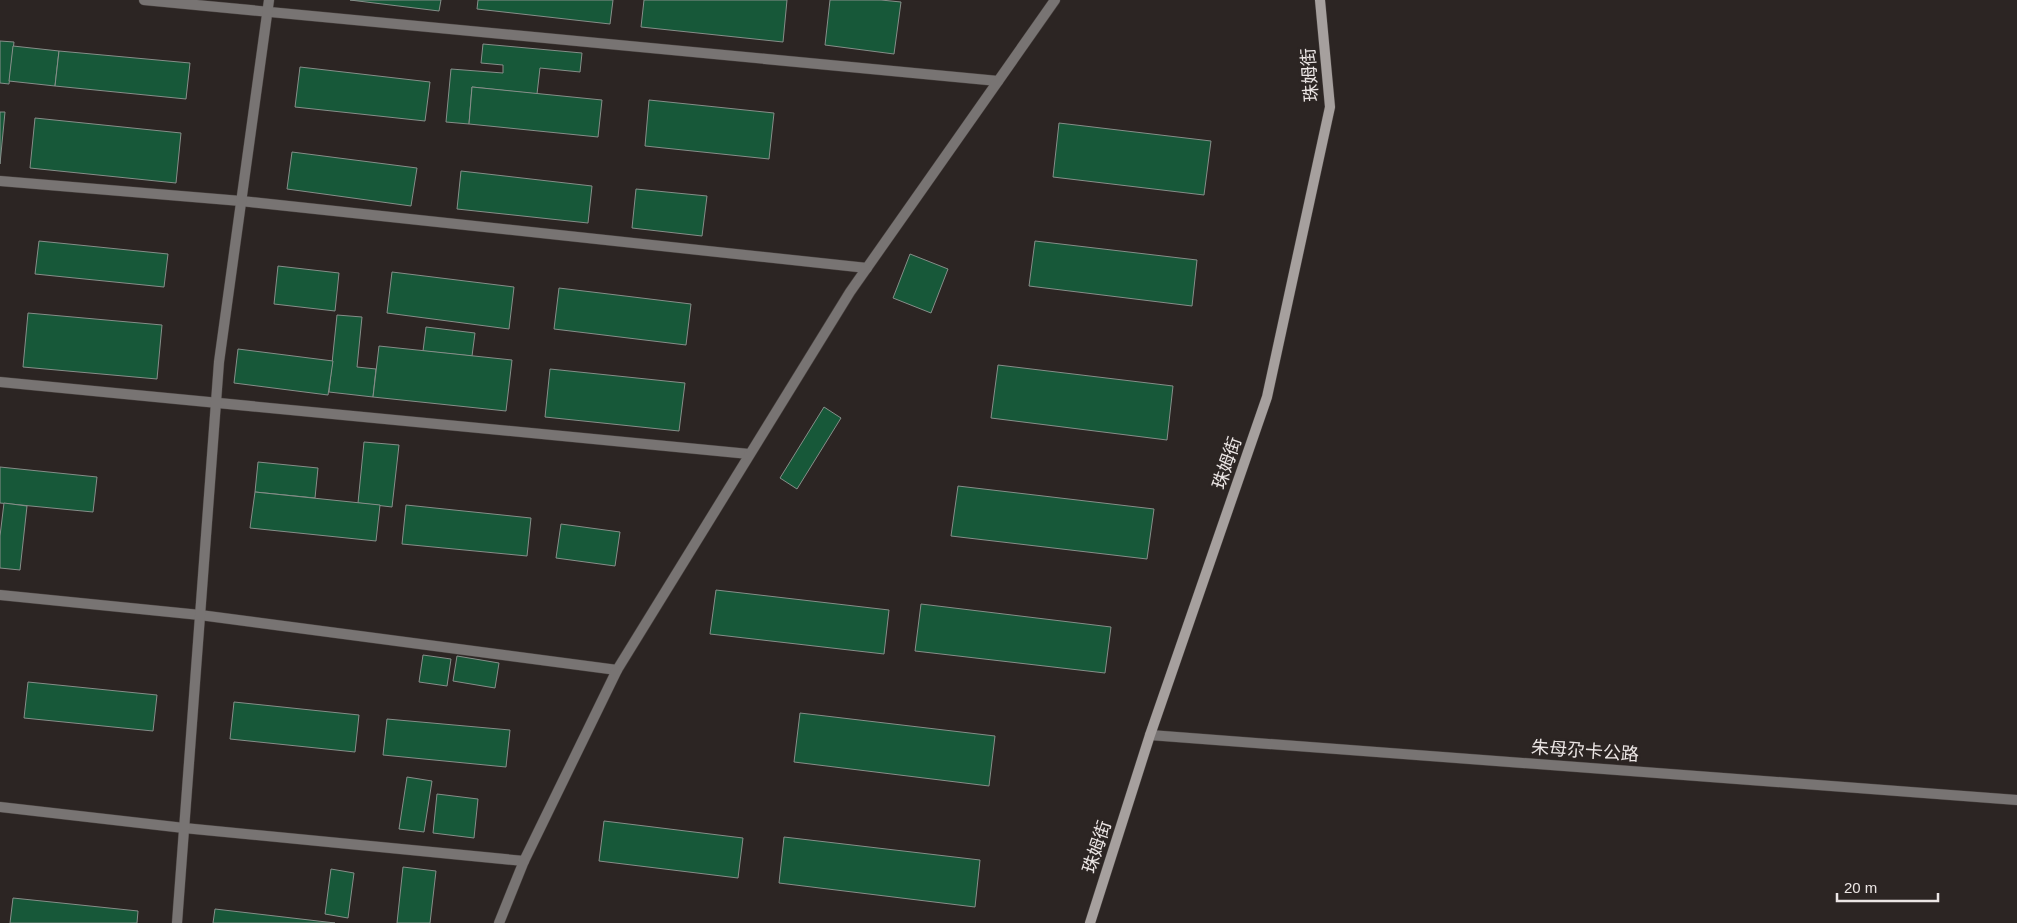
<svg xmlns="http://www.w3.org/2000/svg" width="2017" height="923" font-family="Arial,'Noto Sans SC',sans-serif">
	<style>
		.building { fill: #175839; stroke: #868e89 }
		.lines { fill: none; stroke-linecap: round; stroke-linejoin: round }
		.lane-casing { stroke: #47403e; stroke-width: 11 }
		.street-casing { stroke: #47403e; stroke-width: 11 }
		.secondary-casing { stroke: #47403e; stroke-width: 11 }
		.lane { stroke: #787473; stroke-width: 10 }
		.street { stroke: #787473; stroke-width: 10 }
		.secondary { stroke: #a6a09e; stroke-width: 10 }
		.labels { text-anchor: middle; stroke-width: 5; stroke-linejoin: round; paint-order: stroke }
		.street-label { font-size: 18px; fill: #ece6e5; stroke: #2c2523 }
	</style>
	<rect width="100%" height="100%" fill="#2c2523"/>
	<g class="building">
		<polygon points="350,0 441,0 439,11"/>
		<polygon points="478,0 613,0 610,24 477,9"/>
		<polygon points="644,0 787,0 783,42 641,27"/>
		<polygon points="830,0 881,0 901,2 894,54 825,45"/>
		<polygon points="0,41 14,42 9,84 0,83"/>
		<polygon points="483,44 582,53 580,72 540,68 537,94 472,87 469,124 446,122 451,69 503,73 503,65 481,63"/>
		<polygon points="13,46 59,51 55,86 9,81"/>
		<polygon points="59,51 190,63 186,99 55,86"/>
		<polygon points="300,67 430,82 425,121 295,107"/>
		<polygon points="472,87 602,100 598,137 469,124"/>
		<polygon points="649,100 774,113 769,159 645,146"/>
		<polygon points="0,112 5,112 0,164"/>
		<polygon points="35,118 181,133 176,183 30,168"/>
		<polygon points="1059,123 1211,141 1204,195 1053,177"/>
		<polygon points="292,152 417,168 411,206 287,189"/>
		<polygon points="461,171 592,186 588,223 457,209"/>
		<polygon points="636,189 707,196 702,236 632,228"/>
		<polygon points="39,241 168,254 164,287 35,274"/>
		<polygon points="1035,241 1197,260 1192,306 1029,286"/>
		<polygon points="910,254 948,269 931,313 893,298"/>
		<polygon points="278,266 339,273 335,311 274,304"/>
		<polygon points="392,272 514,287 509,329 387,313"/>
		<polygon points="559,288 691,304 686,345 554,329"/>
		<polygon points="28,313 162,325 157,379 23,367"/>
		<polygon points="337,315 362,317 357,367 376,369 373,397 329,392"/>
		<polygon points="426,327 475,333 472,356 423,351"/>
		<polygon points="379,346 512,360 506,411 373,397"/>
		<polygon points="238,349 333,361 328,395 234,383"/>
		<polygon points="998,365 1173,386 1167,440 991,418"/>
		<polygon points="550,369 685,383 679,431 545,417"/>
		<polygon points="824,407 841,418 797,489 780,478"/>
		<polygon points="364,442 399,445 392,507 358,503"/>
		<polygon points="258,462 318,468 315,498 255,492"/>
		<polygon points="0,467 97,477 93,512 0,503"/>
		<polygon points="958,486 1154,509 1147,559 951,536"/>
		<polygon points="255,492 380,505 376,541 250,528"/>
		<polygon points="4,503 27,506 20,570 0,568 0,536"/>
		<polygon points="406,505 531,518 527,556 402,544"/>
		<polygon points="561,524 620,532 615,566 556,558"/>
		<polygon points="716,590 889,610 884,654 710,634"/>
		<polygon points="921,604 1111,627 1105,673 915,651"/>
		<polygon points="423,655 451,659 447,686 419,682"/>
		<polygon points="457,656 499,663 495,688 453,681"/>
		<polygon points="28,682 157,695 153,731 24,718"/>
		<polygon points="234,702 359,715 355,752 230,739"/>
		<polygon points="800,713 995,736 989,786 794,762"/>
		<polygon points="387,719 510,730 506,767 383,755"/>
		<polygon points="407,777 432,781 424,832 399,829"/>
		<polygon points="437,794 478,799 474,838 433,833"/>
		<polygon points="604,821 743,838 738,878 599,861"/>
		<polygon points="784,837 980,860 975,907 779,883"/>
		<polygon points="403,867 436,871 430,923 397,923"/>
		<polygon points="331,869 354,873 348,918 325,914"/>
		<polygon points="13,898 138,911 137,923 10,923"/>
		<polygon points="215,909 335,923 213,923"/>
	</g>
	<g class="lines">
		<g class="lane-casing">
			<g id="lane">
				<polyline points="144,0 998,81"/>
				<polyline points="0,181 241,201 867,268"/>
				<polyline points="0,382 749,454"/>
				<polyline points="0,595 200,615 617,670"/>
				<polyline points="0,807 184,828 524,861"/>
			</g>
		</g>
		<g class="street-casing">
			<g id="street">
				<polyline points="1150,735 2017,800"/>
				<polyline points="177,923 219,362 269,0"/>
				<polyline points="499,923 524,861 617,670 850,292 1055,0"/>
			</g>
		</g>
		<g class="secondary-casing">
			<polyline id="secondary" points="1090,923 1150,735 1267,397 1330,107 1320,0"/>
		</g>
		<use href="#lane" class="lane"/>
		<use href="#street" class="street"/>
		<use href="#secondary" class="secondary"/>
	</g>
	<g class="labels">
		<g class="street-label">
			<text transform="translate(1310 75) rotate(-94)" y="6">珠姆街</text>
			<text transform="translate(1227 463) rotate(-71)" y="6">珠姆街</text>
			<text transform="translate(1585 751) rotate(4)" y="6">朱母尕卡公路</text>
			<text transform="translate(1097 847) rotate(-72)" y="6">珠姆街</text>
		</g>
	</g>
	<path d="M1837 893v8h101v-8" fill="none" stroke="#ece6e5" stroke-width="2.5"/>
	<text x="1844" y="893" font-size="15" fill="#ece6e5" stroke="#2c2523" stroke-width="4" paint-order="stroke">20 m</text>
</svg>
